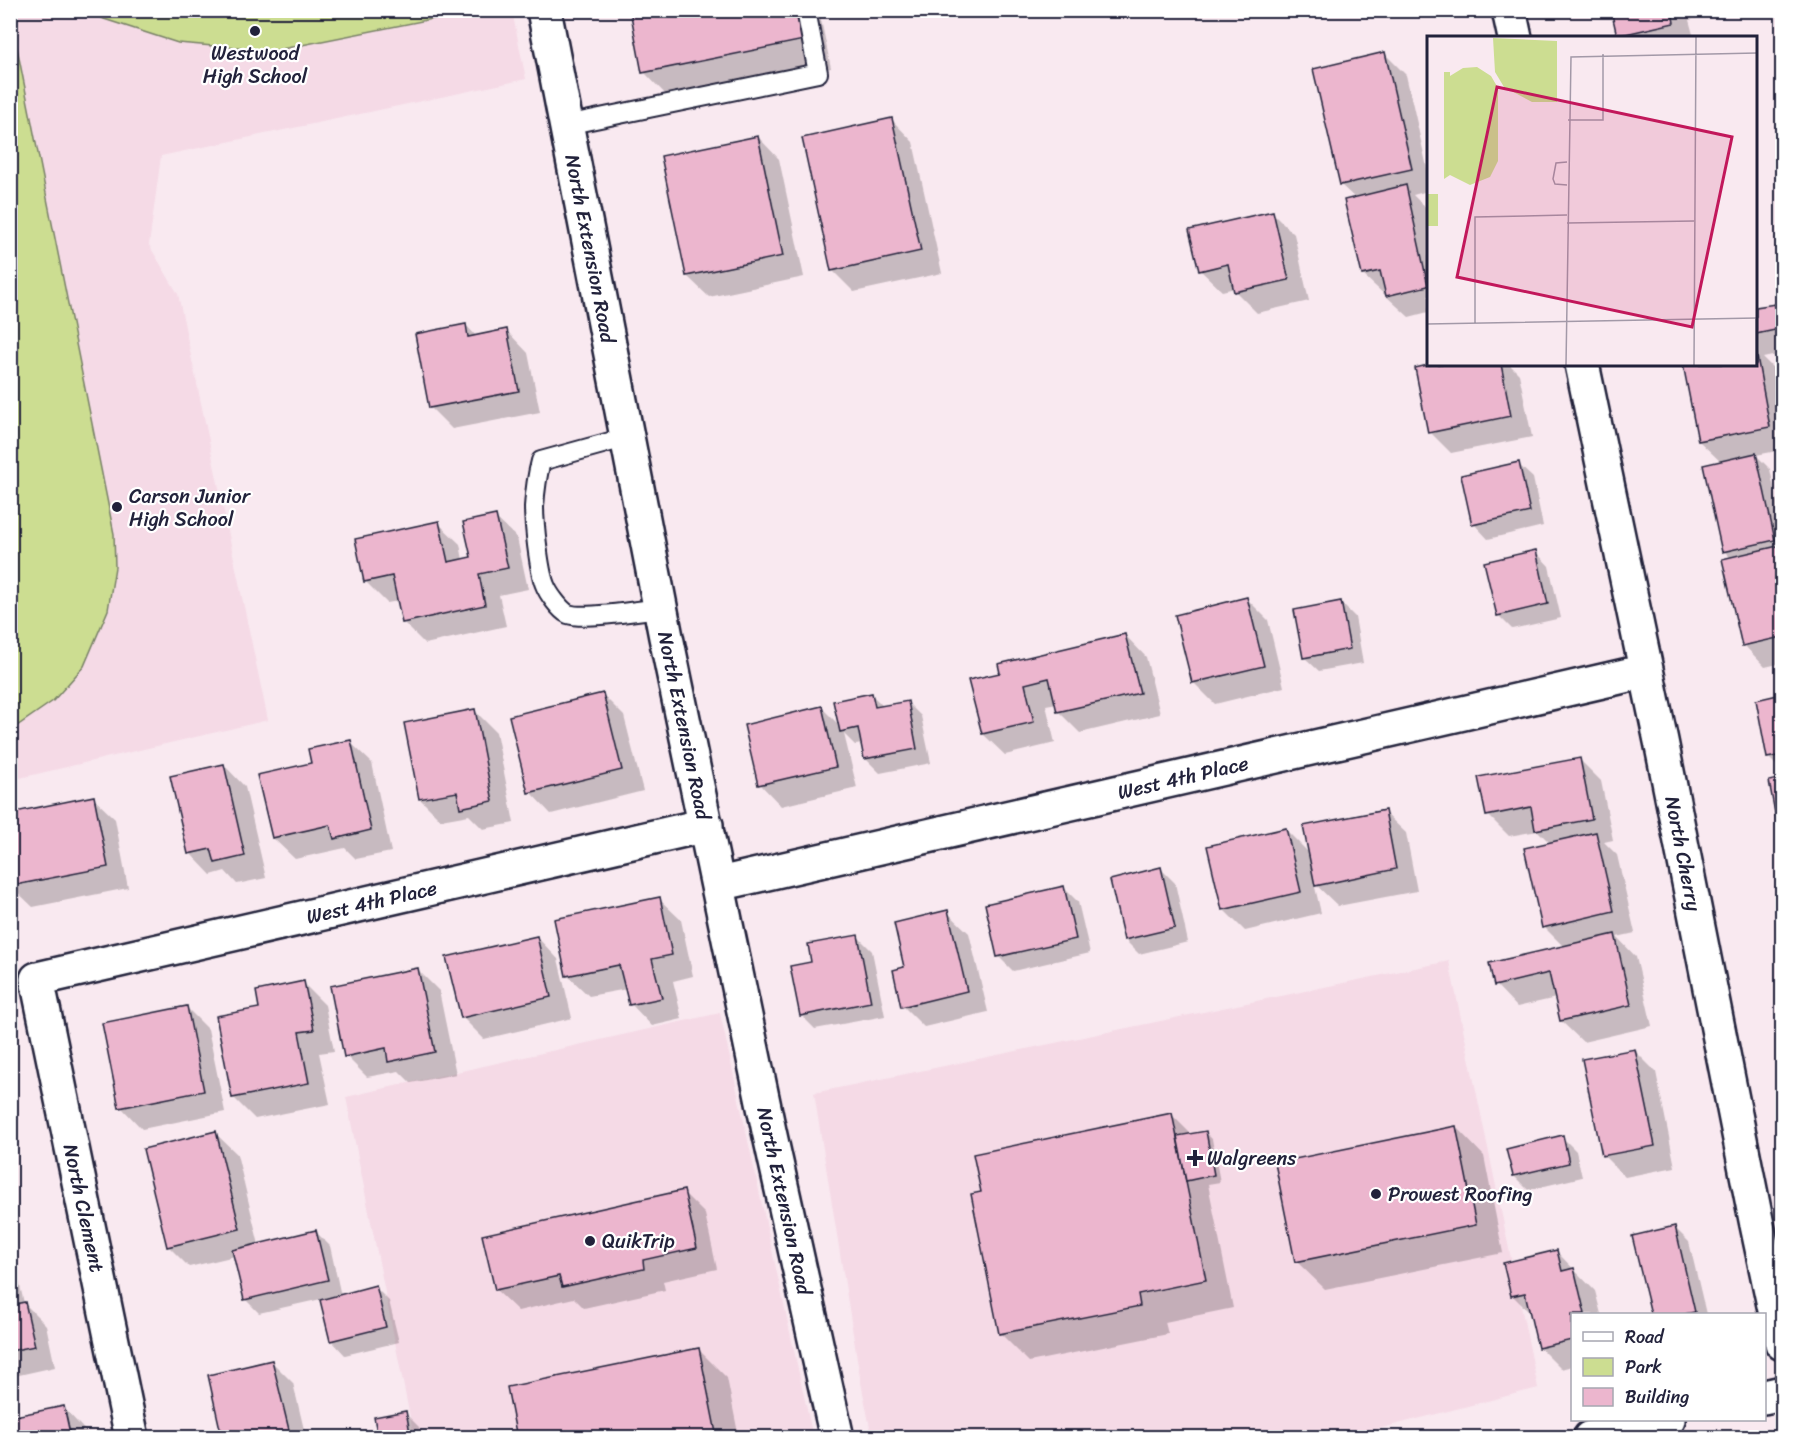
<svg xmlns="http://www.w3.org/2000/svg" width="1793" height="1448" font-family="Sriracha,sans-serif">
	<style>
		.built { fill: #f5dae6 }
		.green { fill: #ccdd91; stroke: #778066; stroke-width: 1.5 }
		.shadow { fill: #0003 }
		.building { fill: #ecb6ce; stroke: #22223b; stroke-width: 1.5 }
		.lines { fill: none; stroke-linecap: round; stroke-linejoin: round }
		.service-casing { stroke: #22223b; stroke-width: 22 }
		.minor-casing { stroke: #22223b; stroke-width: 38 }
		.tertiary-casing { stroke: #22223b; stroke-width: 38 }
		.secondary-casing { stroke: #22223b; stroke-width: 38 }
		.service { stroke: #fff; stroke-width: 18 }
		.minor { stroke: #fff; stroke-width: 33 }
		.tertiary { stroke: #fff; stroke-width: 33 }
		.secondary { stroke: #fff; stroke-width: 33 }
		.poi-dot { fill: #22223b; stroke: #fff; stroke-width: 2 }
		.labels { text-anchor: middle; stroke-width: 4.5; stroke-linejoin: round; paint-order: stroke }
		.poi-label { font-size: 20px; fill: #22223b; stroke: #fff; text-anchor: start }
		.street-label { font-size: 20px; fill: #22223b; stroke: #fff }
		.inset-road { fill: none; stroke: #a399a8; stroke-width: 1.5 }
		.view { fill: #c2185b; fill-opacity: 0.15; stroke: #c2185b; stroke-width: 3 }
		.inset-edge { fill: none; stroke: #22223b; stroke-width: 3 }
	</style>
	<rect width="100%" height="100%" fill="#f9e9f0"/>
	<filter id="ink" filterUnits="userSpaceOnUse"><feTurbulence type="fractalNoise" baseFrequency=".0167" numOctaves="2"/><feDisplacementMap in="SourceGraphic" scale="12" xChannelSelector="R" yChannelSelector="G"/><feConvolveMatrix kernelMatrix="1 2 1 2 8 2 1 2 1" color-interpolation-filters="sRGB"/></filter>
	<g filter="url(#ink)">
		<g class="built">
			<polygon points="10,11 512,11 526,79 161,156 149,245 178,294 268,720 11,780"/>
			<polygon points="1449,961 1538,1388 1347,1437 872,1437 861,1383 814,1093"/>
			<polygon points="720,1013 813,1437 414,1437 346,1097"/>
		</g>
		<g class="green">
			<polygon points="456,10 457,14 272,51 178,43 104,19 89,11"/>
			<polygon points="10,26 16,43 114,534 115,567 108,610 84,666 53,701 11,730"/>
		</g>
		<g class="shadow">
			<polygon points="631,10 819,10 831,68 672,101 644,72"/>
			<polygon points="1612,10 1706,10 1707,16 1689,20 1694,38 1620,38 1618,35"/>
			<polygon points="1384,53 1406,75 1428,172 1428,191 1413,195 1427,209 1428,216 1428,312 1409,317 1363,275 1356,199 1341,185"/>
			<polygon points="892,120 913,142 942,273 854,292 832,270"/>
			<polygon points="758,137 779,159 804,277 709,297 687,276"/>
			<polygon points="1273,213 1294,234 1309,301 1257,313 1236,292 1235,288 1222,291 1200,270"/>
			<polygon points="1775,305 1782,313 1782,354 1763,358 1776,371 1782,405 1782,450 1756,455 1770,469 1782,527 1782,663 1765,667 1744,645 1731,558 1724,551 1721,462 1699,441 1756,364 1756,309"/>
			<polygon points="466,325 477,337 507,331 528,353 540,412 452,429 430,407"/>
			<polygon points="1440,364 1509,364 1519,374 1532,437 1451,453 1430,432"/>
			<polygon points="1518,464 1533,478 1543,526 1488,539 1474,524"/>
			<polygon points="495,517 517,538 528,589 499,595 506,626 425,644 403,622 398,601 387,603 366,582 438,523 460,544 463,560 472,558"/>
			<polygon points="1535,551 1549,566 1561,618 1512,629 1498,615"/>
			<polygon points="1247,599 1268,620 1284,687 1215,704 1193,682"/>
			<polygon points="1341,603 1355,617 1363,663 1319,671 1304,657"/>
			<polygon points="1125,635 1146,657 1160,714 1080,733 1059,712 1057,703 1046,705 1055,743 1005,755 983,734 970,681 1001,674"/>
			<polygon points="603,695 624,716 643,791 551,814 530,792"/>
			<polygon points="872,695 884,707 907,702 921,716 931,763 880,773 866,759 863,744 855,745 844,734 857,788 781,806 760,784 822,708 840,726"/>
			<polygon points="1782,696 1782,771 1768,757 1757,701"/>
			<polygon points="475,711 496,732 514,823 483,829 469,815 441,820 420,799"/>
			<polygon points="350,742 372,763 391,852 356,859 345,848 295,859 273,838 313,764"/>
			<polygon points="1579,759 1601,781 1613,840 1604,842 1617,855 1635,933 1617,937 1636,957 1652,1026 1583,1042 1561,1021 1556,998 1517,1007 1496,985 1564,947 1544,927 1551,844 1538,831 1509,836 1488,815"/>
			<polygon points="224,765 245,787 266,878 237,884 225,871 211,875 190,853"/>
			<polygon points="1782,780 1782,844 1770,782"/>
			<polygon points="93,798 115,819 128,888 33,907 11,886"/>
			<polygon points="1384,812 1406,833 1417,891 1338,906 1314,883 1321,913 1245,931 1223,909 1285,829 1310,854"/>
			<polygon points="1161,869 1175,883 1188,942 1139,954 1125,940"/>
			<polygon points="1064,888 1078,902 1090,953 1013,971 998,956"/>
			<polygon points="659,899 681,920 693,976 673,981 682,1019 652,1026 631,1004 627,989 589,996 567,975"/>
			<polygon points="947,912 969,933 988,1012 924,1027 903,1006 906,968"/>
			<polygon points="857,936 872,951 885,1016 815,1029 801,1015"/>
			<polygon points="537,937 558,959 572,1018 484,1039 462,1017"/>
			<polygon points="418,970 439,991 456,1074 411,1083 399,1071 367,1077 346,1056"/>
			<polygon points="303,983 325,1005 334,1051 319,1053 330,1104 255,1119 233,1097 261,1009"/>
			<polygon points="187,1008 208,1029 225,1112 142,1129 121,1107"/>
			<polygon points="1634,1050 1656,1072 1675,1167 1625,1177 1603,1155"/>
			<polygon points="1172,1115 1192,1135 1205,1132 1212,1139 1220,1182 1208,1184 1233,1308 1165,1322 1168,1334 1029,1362 1000,1333 982,1193"/>
			<polygon points="1456,1127 1484,1156 1503,1253 1325,1289 1296,1261"/>
			<polygon points="215,1133 237,1154 259,1245 316,1232 330,1246 341,1296 375,1287 389,1301 399,1342 345,1355 331,1340 321,1299 259,1313 245,1299 235,1256 189,1267 168,1246"/>
			<polygon points="1562,1137 1576,1151 1582,1177 1528,1190 1514,1176"/>
			<polygon points="683,1192 705,1214 717,1269 663,1281 665,1290 584,1308 574,1298 518,1311 496,1290"/>
			<polygon points="10,1226 15,1247 10,1248"/>
			<polygon points="1675,1228 1689,1242 1706,1314 1652,1314 1634,1238"/>
			<polygon points="1557,1252 1595,1291 1601,1314 1572,1314 1572,1366 1561,1369 1539,1347 1532,1315 1512,1295"/>
			<polygon points="10,1259 15,1264 24,1303 46,1325 55,1367 10,1377"/>
			<polygon points="699,1350 727,1378 739,1438 519,1438"/>
			<polygon points="272,1362 293,1383 306,1438 224,1438"/>
			<polygon points="64,1408 92,1438 10,1438"/>
			<polygon points="405,1413 419,1427 421,1438 380,1438"/>
		</g>
		<g class="building">
			<polygon points="630,10 798,10 804,40 642,73"/>
			<polygon points="1611,10 1672,10 1674,23 1617,36"/>
			<polygon points="1385,52 1412,169 1340,185 1313,69"/>
			<polygon points="892,118 921,251 831,271 802,138"/>
			<polygon points="758,136 783,256 686,276 661,156"/>
			<polygon points="1406,185 1428,286 1386,296 1380,271 1362,275 1344,200"/>
			<polygon points="1273,211 1289,280 1234,292 1228,264 1199,271 1189,230"/>
			<polygon points="1775,304 1780,329 1756,334 1756,307"/>
			<polygon points="466,324 468,337 507,329 519,391 429,408 415,334"/>
			<polygon points="1756,351 1770,427 1698,441 1683,364 1756,364"/>
			<polygon points="1432,364 1501,364 1511,416 1428,433 1415,368"/>
			<polygon points="1756,453 1775,540 1722,552 1703,465"/>
			<polygon points="1519,462 1530,512 1472,525 1461,475"/>
			<polygon points="496,515 508,568 479,574 485,605 402,623 392,576 364,582 355,539 439,521 448,562 471,557 463,522"/>
			<polygon points="1782,545 1782,637 1742,646 1722,559"/>
			<polygon points="1536,550 1548,604 1497,616 1484,562"/>
			<polygon points="1247,597 1264,666 1192,683 1175,615"/>
			<polygon points="1341,601 1350,649 1303,658 1294,610"/>
			<polygon points="1125,634 1140,693 1057,712 1049,678 1025,684 1034,722 982,734 968,680 1000,673 998,664"/>
			<polygon points="603,693 622,770 528,793 509,716"/>
			<polygon points="872,693 875,707 908,701 917,749 864,759 858,728 840,732 833,701"/>
			<polygon points="1782,694 1782,755 1767,758 1756,700"/>
			<polygon points="822,706 836,767 758,785 744,725"/>
			<polygon points="475,709 493,801 460,808 457,792 419,799 404,723"/>
			<polygon points="351,740 371,830 334,839 330,825 272,838 257,775 311,763 308,749"/>
			<polygon points="1580,758 1592,819 1535,830 1531,807 1486,816 1478,777"/>
			<polygon points="224,764 245,856 215,863 211,849 188,854 170,776"/>
			<polygon points="1782,778 1782,844 1781,845 1769,781"/>
			<polygon points="94,796 108,867 10,886 10,813"/>
			<polygon points="1385,810 1396,869 1315,886 1303,826"/>
			<polygon points="1286,828 1301,892 1222,910 1207,846"/>
			<polygon points="1596,832 1614,911 1542,928 1524,848"/>
			<polygon points="1161,867 1175,928 1124,940 1110,880"/>
			<polygon points="1064,886 1076,939 997,957 985,904"/>
			<polygon points="660,897 672,955 652,959 662,998 629,1005 619,965 566,976 554,919"/>
			<polygon points="948,910 967,991 901,1007 893,970 904,967 894,923"/>
			<polygon points="1615,934 1631,1005 1560,1021 1549,973 1494,986 1489,963"/>
			<polygon points="858,935 871,1002 800,1016 790,966 811,962 808,944"/>
			<polygon points="537,936 551,997 461,1018 446,957"/>
			<polygon points="418,968 435,1052 388,1062 386,1048 344,1057 330,986"/>
			<polygon points="304,981 314,1030 299,1032 309,1083 232,1098 216,1016 259,1008 256,991"/>
			<polygon points="187,1006 204,1091 119,1108 102,1023"/>
			<polygon points="1635,1049 1655,1146 1602,1156 1582,1059"/>
			<polygon points="1172,1113 1206,1280 1138,1294 1140,1306 999,1334 971,1194 981,1192 973,1154"/>
			<polygon points="1456,1126 1476,1225 1295,1262 1275,1163"/>
			<polygon points="216,1131 240,1229 167,1247 143,1149"/>
			<polygon points="1206,1131 1214,1175 1186,1181 1177,1136"/>
			<polygon points="1563,1135 1569,1163 1513,1176 1506,1149"/>
			<polygon points="684,1190 697,1248 643,1260 644,1269 562,1287 559,1276 495,1290 482,1235"/>
			<polygon points="1675,1226 1695,1312 1684,1314 1651,1314 1632,1236"/>
			<polygon points="316,1230 328,1280 244,1300 232,1250"/>
			<polygon points="1557,1250 1562,1271 1574,1268 1585,1314 1572,1314 1572,1340 1538,1348 1525,1293 1511,1296 1503,1263"/>
			<polygon points="376,1285 386,1327 330,1341 320,1300"/>
			<polygon points="25,1302 35,1346 10,1351 10,1305"/>
			<polygon points="699,1348 717,1438 517,1438 507,1387"/>
			<polygon points="272,1360 291,1438 222,1438 208,1375"/>
			<polygon points="64,1406 71,1438 10,1438 10,1417"/>
			<polygon points="406,1411 411,1438 378,1438 374,1417"/>
		</g>
		<g class="lines">
			<g class="service-casing">
				<g id="service">
					<polyline points="566,125 818,73 806,10"/>
					<path d="M628,437L541,461C537,476 535,491 534,507C534,523 539,571 545,585C548,593 560,610 568,614C584,620 641,610 660,608"/>
				</g>
			</g>
			<g class="minor-casing">
				<g id="minor">
					<polyline points="1509,10 1515,38"/>
					<path id="s1" d="M1582,364L1661,741L1756,1220L1782,1343"/>
					<path id="s2" d="M719,884L1646,671"/>
					<path id="s3" d="M132,1438L37,979L706,825"/>
				</g>
			</g>
			<g class="tertiary-casing">
				<g id="tertiary">
					<path id="s4" d="M544,10L666,637L769,1131L837,1438"/>
				</g>
			</g>
			<g class="secondary-casing">
				<g id="secondary">
					<polyline points="1764,1397 1782,1393"/>
					<polyline points="1590,1438 1668,1420"/>
				</g>
			</g>
			<use href="#service" class="service"/>
			<use href="#minor" class="minor"/>
			<use href="#tertiary" class="tertiary"/>
			<use href="#secondary" class="secondary"/>
		</g>
	</g>
	<g class="poi-dot">
		<circle cx="255" cy="31" r="6"/>
		<circle cx="117" cy="507" r="6"/>
		<path d="M1192 1149h6v6h6v6h-6v6h-6v-6h-6v-6h6z"/>
		<circle cx="1376" cy="1194" r="6"/>
		<circle cx="590" cy="1241" r="6"/>
	</g>
	<g class="labels">
		<g class="poi-label">
			<text x="255" y="60" text-anchor="middle">Westwood<tspan x="255" dy="23">High School</tspan></text>
			<text x="129" y="503">Carson Junior<tspan x="129" dy="23">High School</tspan></text>
			<text x="1207" y="1165">Walgreens</text>
			<text x="1388" y="1201">Prowest Roofing</text>
			<text x="602" y="1248">QuikTrip</text>
		</g>
		<g class="street-label">
			<text dy="7" stroke="none"><textPath href="#s4" startOffset="243">North Extension Road</textPath></text>
			<text dy="7" stroke="none"><textPath href="#s4" startOffset="729">North Extension Road</textPath></text>
			<text dy="7" stroke="none"><textPath href="#s2" startOffset="476">West 4th Place</textPath></text>
			<text dy="7" stroke="none"><textPath href="#s1" startOffset="500">North Cherry</textPath></text>
			<text dy="7" stroke="none"><textPath href="#s3" startOffset="812">West 4th Place</textPath></text>
			<text dy="7" stroke="none"><textPath href="#s4" startOffset="1215">North Extension Road</textPath></text>
			<text transform="translate(84 1208) rotate(78)" y="7">North Clement</text>
		</g>
	</g>
	<g transform="translate(1427 36)">
		<rect width="330" height="330" fill="#f9e9f0"/>
		<path d="M66,2L130,5V66H105L77,51L68,36ZM50,31L64,40L71,52V125L63,141L43,149L23,139L17,143V36H23V40L36,32ZM0,158H11V190H0Z" fill="#ccdd91"/>
		<path class="inset-road" d="M141,84H176V18M140,149L128,148L126,143L129,127L140,126M140,187L267,185M329,282V329M48,287V181L140,179M0,288L330,282M139,329L144,21L330,17M267,329L269,1"/>
		<path class="view" d="M70,51L305,101L265,291L30,241Z"/>
		<rect width="330" height="330" class="inset-edge"/>
	</g>
	<rect width="1793" height="1448" fill="none" stroke="#fff" stroke-width="36"/>
	<rect x="18" y="18" width="1757" height="1412" fill="none" stroke="#22223b" stroke-width="2" filter="url(#ink)"/>
	<rect x="1571" y="1313" width="195" height="108" fill="#ffffff" stroke="#a7a7b1" stroke-width="1.5"/>
	<rect x="1583" y="1332" width="30" height="9" fill="#ffffff" stroke="#a7a7b1" stroke-width="1.5"/>
	<text x="1625" y="1343" font-size="18" fill="#22223b">Road</text>
	<rect x="1583" y="1358" width="30" height="18" fill="#ccdd91" stroke="#a7a7b1" stroke-width="1.5"/>
	<text x="1625" y="1373" font-size="18" fill="#22223b">Park</text>
	<rect x="1583" y="1388" width="30" height="18" fill="#ecb6ce" stroke="#a7a7b1" stroke-width="1.5"/>
	<text x="1625" y="1403" font-size="18" fill="#22223b">Building</text>
</svg>
